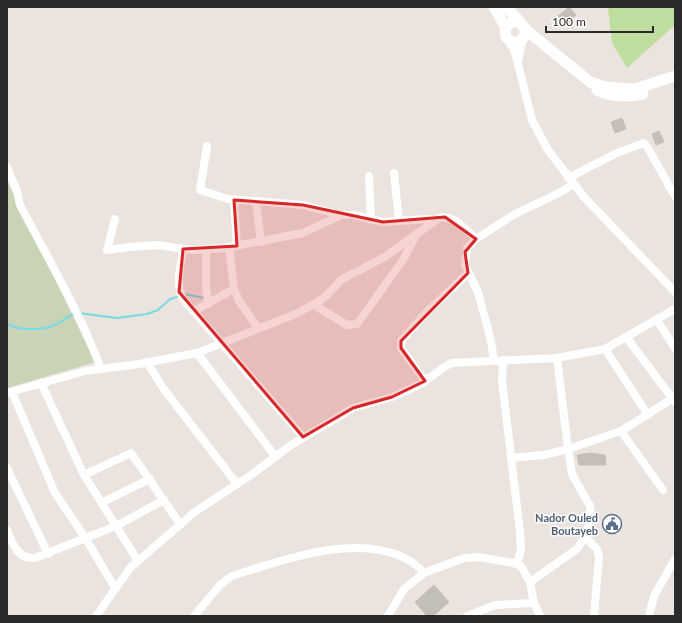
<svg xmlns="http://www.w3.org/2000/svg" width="682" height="623" font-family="Lato,sans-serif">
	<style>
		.green { fill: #bedd9e }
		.cemetery { fill: #c9d4b6 }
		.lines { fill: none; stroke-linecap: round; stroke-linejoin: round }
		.stream { stroke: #79dae5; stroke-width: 2 }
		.building { fill: #c4beb9; stroke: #c6bfb7 }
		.street { stroke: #fff; stroke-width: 8 }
		.secondary { stroke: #fff; stroke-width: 11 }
		.marked { fill: #d62828; fill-opacity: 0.2; stroke: #d62828; stroke-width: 3; stroke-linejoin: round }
		.labels { text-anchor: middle; stroke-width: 3; stroke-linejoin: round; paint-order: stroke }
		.service-label { font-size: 11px; font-weight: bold; fill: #4e5e75; stroke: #fff; text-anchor: end }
	</style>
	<rect width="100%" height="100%" fill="#ebe3de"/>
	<polygon class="green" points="608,7 675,7 675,25 627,68 612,43"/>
	<polygon class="cemetery" points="7,181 95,362 7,388"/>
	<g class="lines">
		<g class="stream">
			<polyline points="184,294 205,298"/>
			<polyline points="78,313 117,318 147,314 158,310 170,299 180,296"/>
			<path d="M7,324C20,331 44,331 57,324C63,321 68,316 74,314"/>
		</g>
	</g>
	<g class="building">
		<polygon points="569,7 576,15 566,24 558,16"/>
		<polygon points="622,118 626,129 615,133 611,122"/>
		<polygon points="659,131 664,142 656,145 652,134"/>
		<polygon points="590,453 605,455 606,465 579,465 577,455"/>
		<polygon points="434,585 449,602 433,616 427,616 415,602"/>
	</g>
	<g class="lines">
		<g class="street">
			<polyline points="509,41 515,52 532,120 548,150 584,197 675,292"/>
			<polyline points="518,61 523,39"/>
			<polyline points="207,146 200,190 228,199 303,205 340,215"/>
			<path d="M7,167L17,191L20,205C48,259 80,312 101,369"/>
			<polyline points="394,173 399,221"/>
			<polyline points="369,176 371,220"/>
			<path d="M568,178L617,153L644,143C647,144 670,189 675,196"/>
			<polyline points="234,200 237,246"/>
			<polyline points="256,201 261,242"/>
			<polyline points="115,219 107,250 130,247 157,245 192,250 225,248 303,233 341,215 354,215 383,222 427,219 435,220"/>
			<polyline points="229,247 234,289 239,301 258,328"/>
			<path d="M183,249C181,266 175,283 183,299L303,437"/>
			<polyline points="206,250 206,286 208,304"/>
			<polyline points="314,305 347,325 357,324 403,260 415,237"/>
			<polyline points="194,311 234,289"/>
			<polyline points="656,319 675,348"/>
			<polyline points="627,338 675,402"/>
			<polyline points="605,349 648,415"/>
			<polyline points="197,353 275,456"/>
			<polyline points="494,360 491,341 478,292 465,265 467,248 476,239 515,214 563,191 573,184"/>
			<polyline points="503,360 502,381 520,532 521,549 517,564"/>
			<polyline points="147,362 163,388 237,484"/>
			<polyline points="425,381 401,348 401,341 425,314 468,273"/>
			<polyline points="41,383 84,475 138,561"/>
			<polyline points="12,392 55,493 86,539 115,588"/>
			<path d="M7,393L85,371L139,364L197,353L298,313L324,298L341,280L386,256L439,218C453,214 466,230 476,239"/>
			<polyline points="621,431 663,490"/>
			<polyline points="511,458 544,455 568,449 557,358"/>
			<polyline points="7,468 48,554"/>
			<polyline points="84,475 131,453 180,524"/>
			<polyline points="101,503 150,479"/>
			<path d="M7,530C13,544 17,559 35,558L116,526L164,500"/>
			<polyline points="585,537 597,549 599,557 594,616"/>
			<polyline points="530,582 577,549 585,537 591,519 590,506 572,474 568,449 621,431 675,397"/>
			<polyline points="96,616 131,567 196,511 251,475 291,445 340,416 353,408 392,397 410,389 421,384 446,366 452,363 557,358 605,349 675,309"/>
			<path d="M194,616L221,584L232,576C283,560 360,531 410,561C416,564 420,569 424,573"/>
			<polyline points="388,616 404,589 424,573 464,558 479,557 513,563 521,566 530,582 534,603 540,616"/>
			<polyline points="467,616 495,605 534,603"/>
			<polyline points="649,616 654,596 675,559"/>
		</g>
		<g class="secondary">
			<polyline points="494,7 506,28"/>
			<polyline points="506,7 520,22"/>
			<circle cx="515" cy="32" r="10"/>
			<polyline points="525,29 590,82 605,87 635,89 675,76"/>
			<path d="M597,90C611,97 628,97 643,94"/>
		</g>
	</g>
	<path class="marked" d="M234,200L303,205L383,222L445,217L476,239L465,252L468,273L401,341V348L425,381L392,397L353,408L303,437L179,292L183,249L237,246Z"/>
	<defs>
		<g id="civic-ring" transform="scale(1)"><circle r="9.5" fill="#fff" stroke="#5c6f8a" stroke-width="1.5"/><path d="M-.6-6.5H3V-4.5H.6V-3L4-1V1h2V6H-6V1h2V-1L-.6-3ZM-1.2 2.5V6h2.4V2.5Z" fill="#5c6f8a"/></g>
	</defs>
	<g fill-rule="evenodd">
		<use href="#civic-ring" x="612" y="524"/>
	</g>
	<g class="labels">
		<g class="service-label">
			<text x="598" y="522">Nador Ouled<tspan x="598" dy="13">Boutayeb</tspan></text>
		</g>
	</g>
	<rect width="682" height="623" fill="none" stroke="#2a2a2a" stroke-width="16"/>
	<path d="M546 26v6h107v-6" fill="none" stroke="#2a2a2a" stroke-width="2"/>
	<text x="552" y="26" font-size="12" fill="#2a2a2a" stroke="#ffffff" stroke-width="3" paint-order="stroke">100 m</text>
</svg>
